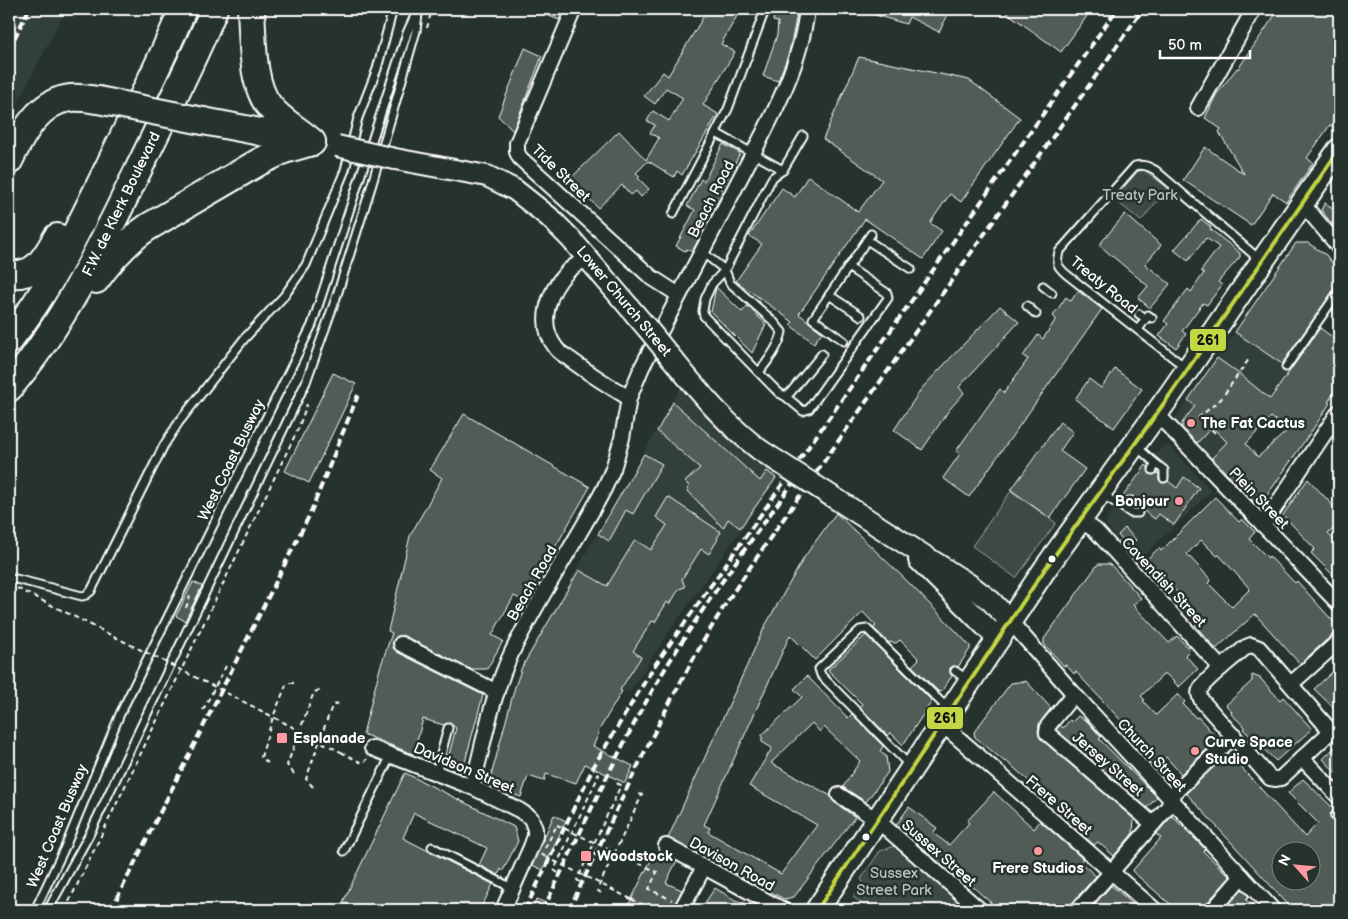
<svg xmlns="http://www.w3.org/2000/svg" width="1348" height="919" font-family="'Balsamiq Sans',sans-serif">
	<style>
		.built { fill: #333f3a }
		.green { fill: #3e4944; stroke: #9ea4a2 }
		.building { fill: #515c57; stroke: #fff; fill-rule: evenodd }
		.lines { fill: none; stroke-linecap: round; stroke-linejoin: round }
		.service-casing { stroke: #fff; stroke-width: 11 }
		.minor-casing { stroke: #fff; stroke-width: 18 }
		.secondary-casing { stroke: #fff; stroke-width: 24 }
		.primary-casing { stroke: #fff; stroke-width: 26 }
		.motorway-casing { stroke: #fff; stroke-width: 30 }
		.path { stroke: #fff; stroke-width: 2; stroke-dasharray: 5 4; stroke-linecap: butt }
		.service { stroke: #26332d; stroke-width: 7 }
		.minor { stroke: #26332d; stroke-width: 14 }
		.secondary { stroke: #26332d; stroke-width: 20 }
		.primary { stroke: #26332d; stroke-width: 22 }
		.motorway { stroke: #26332d; stroke-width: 26 }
		.rail { stroke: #fff; stroke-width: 4; stroke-dasharray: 8 4; stroke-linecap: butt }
		.secondary-bridge-casing { stroke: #fff; stroke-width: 24; stroke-linecap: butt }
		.motorway-bridge-casing { stroke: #fff; stroke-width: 30; stroke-linecap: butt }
		.path-bridge { stroke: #fff; stroke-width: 2; stroke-dasharray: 5 4; stroke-linecap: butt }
		.secondary-bridge { stroke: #26332d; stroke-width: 20 }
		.motorway-bridge { stroke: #26332d; stroke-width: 26 }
		.bus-1-casing { stroke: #26332d; stroke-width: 8 }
		.bus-1 { stroke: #c3d742; stroke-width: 4 }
		.poi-dot { fill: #ff9aa2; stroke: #26332d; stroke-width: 2 }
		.bus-dot { fill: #fff; stroke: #26332d; stroke-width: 2 }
		.labels { text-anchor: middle; stroke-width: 5; stroke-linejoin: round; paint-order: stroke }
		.street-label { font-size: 15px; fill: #fff; stroke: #26332d }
		.park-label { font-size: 15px; fill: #bbbfbe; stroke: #26332d }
		.poi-label { font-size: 15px; font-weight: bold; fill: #fff; stroke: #26332d; text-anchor: start }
		.line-badge { stroke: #26332d; stroke-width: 2 }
		.pale-badge-label { font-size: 14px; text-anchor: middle; font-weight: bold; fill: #111 }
	</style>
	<rect width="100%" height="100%" fill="#26332d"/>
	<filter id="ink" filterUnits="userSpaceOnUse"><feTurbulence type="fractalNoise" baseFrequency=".02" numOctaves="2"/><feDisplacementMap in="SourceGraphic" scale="10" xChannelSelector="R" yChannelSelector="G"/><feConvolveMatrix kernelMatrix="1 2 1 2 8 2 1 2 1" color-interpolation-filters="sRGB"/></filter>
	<g filter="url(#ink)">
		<g class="built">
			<polygon points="9,9 66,9 9,120"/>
			<polygon points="1235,332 1314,386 1299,408 1273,391 1269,398 1211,459 1175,422 1177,416"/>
			<polygon points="681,387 713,425 732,443 749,456 779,476 669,632 629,693 571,659 554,686 521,667"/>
			<polygon points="1169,445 1212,491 1139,560 1107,527 1107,518 1162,446"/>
		</g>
		<g class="green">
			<polygon points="1144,170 1168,188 1141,221 1114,199 1137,172"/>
			<polygon points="1011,491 1056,523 1016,578 972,546"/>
			<polygon points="895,846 968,910 870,910 853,897 863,882 861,879 880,851"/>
		</g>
		<g class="building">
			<polygon points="532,9 564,9 559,20"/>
			<polygon points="708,9 741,9 721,44 735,52 703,105 718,114 682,175 677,171 674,177 648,161 636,173 640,176 638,178 649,189 641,197 636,191 631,195 622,185 598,208 570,179 619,131 646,160 659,138 650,133 655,125 647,121 653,111 669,121 683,98 666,88 655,104 644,96 663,72 668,76"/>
			<polygon points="775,9 798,9 789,53 778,81 763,76 777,35 778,22 773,21"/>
			<polygon points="862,9 951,9 939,32 909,17 906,24 862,11"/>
			<polygon points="1002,9 1092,9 1061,52"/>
			<polygon points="1279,9 1339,9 1339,120 1334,128 1330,125 1307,158 1313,163 1286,202 1273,193 1251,225 1183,180 1205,147 1244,174 1219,132 1221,129 1205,118 1216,95 1237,68 1238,69"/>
			<polygon points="525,48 542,56 513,131 498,116"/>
			<polygon points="859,57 969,80 1020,118 961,202 950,194 930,223 942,231 923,259 865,219 799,314 822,332 814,343 790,325 793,322 736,281 762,244 749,236 782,188 795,197 808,176 858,212 882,180 823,139"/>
			<polygon points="723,144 740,153 721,191 723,192 692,252 687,249 685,251 676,246 695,210 687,206 701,179 704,181"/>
			<polygon points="1325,203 1339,212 1339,233 1321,210"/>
			<polygon points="1125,214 1161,245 1145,264 1170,284 1150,308 1138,298 1148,286 1099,245"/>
			<polygon points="1201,219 1211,227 1210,229 1240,253 1240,257 1218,282 1222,285 1207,305 1203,303 1182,331 1186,334 1176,348 1159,336 1168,324 1164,321 1188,289 1191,292 1204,273 1201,271 1219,247 1206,238 1188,261 1174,250"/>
			<polygon points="1296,243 1308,243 1326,255 1339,272 1339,286 1335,288 1282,364 1235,332"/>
			<polygon points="716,287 742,312 747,306 766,324 752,353 711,312"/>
			<polygon points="1078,291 1102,309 969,497 943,478 960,454 956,451 1000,389 1004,393 1028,359 1023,356 1038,335 1043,339 1056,319 1053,316 1066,297 1071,301"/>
			<polygon points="1339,300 1339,316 1332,310"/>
			<polygon points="1000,306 1019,322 959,387 964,393 949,410 922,450 894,430 922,388"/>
			<path d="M1320,328L1339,342V385L1328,402L1330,403L1317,423L1259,507L1212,458L1227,442L1212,427L1197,443L1182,428V423L1195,406L1188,400L1217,358L1242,376L1270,399ZM1271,417L1288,430L1258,457L1246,444Z"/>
			<polygon points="1115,369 1142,389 1114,428 1075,399 1089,379 1101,388"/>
			<polygon points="333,373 356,384 309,483 285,471"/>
			<polygon points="673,402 760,481 767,471 776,478 740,528 728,519 723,528 687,490 689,486 685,482 700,468 657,431"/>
			<polygon points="464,414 590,487 524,601 514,596 492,635 503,641 487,669 470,669 404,636 397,636 393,641 393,648 397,652 483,695 462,773 446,766 456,728 450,723 444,725 423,719 413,754 363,734 380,668 392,633 388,631 410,536 442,478 430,470"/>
			<polygon points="1060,422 1073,432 1060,451 1085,469 1050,518 1011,490"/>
			<polygon points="644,454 662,464 633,514 626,510 609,541 598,534"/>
			<polygon points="1146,465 1148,467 1149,473 1152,475 1157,473 1159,474 1159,480 1162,483 1168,481 1177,488 1184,477 1199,488 1174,525 1159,514 1155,519 1134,504 1135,500 1133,496 1125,498 1123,496"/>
			<polygon points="1308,479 1339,512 1339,523 1328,534 1339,545 1339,581 1311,553 1315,549 1283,515"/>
			<polygon points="668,497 721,532 717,538 718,539 709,554 701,549 682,579 685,587 679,589 670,604 667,602 655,622 652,621 633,651 641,657 620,690 622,691 598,732 599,733 593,746 633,766 625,783 585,764 576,783 546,774 544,781 528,776 521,797 496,788 491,776 515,687 522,667 579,570 607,586 635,540 651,550 667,525 656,517"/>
			<path d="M1215,497L1239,522L1242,519L1255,532L1249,539L1268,558L1269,556L1295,583L1297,581L1339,628V632L1333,634L1300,664L1255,614L1216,649L1195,625L1201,619L1147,559L1159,548L1161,551ZM1201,540L1217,556L1219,555L1250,589L1232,607L1208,583L1211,580L1187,554Z"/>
			<polygon points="836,513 905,579 956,631 970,646 970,649 958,667 953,666 950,668 950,673 952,676 941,692 939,691 939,692 912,666 919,659 900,640 896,643 888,642 873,628 876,626 863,612 815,660 790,635 704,825 710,828 708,832 781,874 817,825 749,786 772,748 762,742 762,735 802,697 794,689 807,676 848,718 852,714 883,746 880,752 886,756 888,772 866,802 843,787 860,761 824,727 820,732 812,723 771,763 831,796 834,802 855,817 794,897 784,899 668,838 765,626 805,556"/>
			<polygon points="1125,528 1136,540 1128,547 1118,535"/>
			<polygon points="1098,564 1110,564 1141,598 1133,605 1169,643 1177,636 1190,650 1185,655 1198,669 1179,687 1165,673 1141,696 1145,700 1143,701 1156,715 1178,694 1185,702 1183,704 1196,718 1198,717 1218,739 1181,774 1166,757 1156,767 1149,759 1153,755 1076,672 1074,674 1066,665 1064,666 1044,644 1044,639"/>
			<polygon points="193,582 202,586 185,621 176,616"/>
			<polygon points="866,635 932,701 903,745 890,732 888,736 860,707 862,704 828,670"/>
			<polygon points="1339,666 1339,713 1314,689"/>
			<polygon points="1252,675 1260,678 1280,700 1283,697 1312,729 1276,761 1243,729 1245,727 1231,714 1232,712 1226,705 1252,681"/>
			<polygon points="1026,681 1051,708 1039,724 1038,732 1041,739 1134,819 1133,833 1114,856 1098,842 1094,845 1071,825 1075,821 1006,761 1005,762 975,737 974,732 1011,683"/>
			<polygon points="1078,716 1088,722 1101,737 1099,739 1157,797 1147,808 1129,792 1131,789 1117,776 1114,779 1056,730 1060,725 1063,728 1070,720 1072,722"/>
			<polygon points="1339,743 1339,776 1323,759"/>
			<path d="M1228,753L1305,837L1318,823L1288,793L1303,779L1334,809L1330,817L1334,821L1339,819V910H1293L1186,793ZM1290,845L1297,852H1310V882H1280V852H1283Z"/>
			<polygon points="405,773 514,827 518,841 503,871 501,869 498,875 479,865 487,848 414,813 403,838 493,884 480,910 359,910 343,902"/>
			<polygon points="994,792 1034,829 1040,821 1083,859 1080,862 1096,876 1071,904 1069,910 999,910 954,870 951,873 896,825 909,807 937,828 933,833 949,845 969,823 967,821"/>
			<polygon points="554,815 566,821 543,870 532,865"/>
			<polygon points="1172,816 1205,849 1203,851 1230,877 1206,904 1204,910 1177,910 1132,871 1161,838 1156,834"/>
			<polygon points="655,852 676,862 666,883 682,890 672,910 626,910"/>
			<polygon points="1111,886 1112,886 1140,910 1089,910"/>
			<polygon points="715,888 735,900 760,908 760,910 700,910"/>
			<polygon points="1242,889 1249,897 1246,900 1259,910 1224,910"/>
			<polygon points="537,899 561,910 531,910"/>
		</g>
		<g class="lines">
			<g class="service-casing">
				<g id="service">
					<polyline points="716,133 783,170"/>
					<polyline points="803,136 783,170 773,177 770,182 725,270 712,284 705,299 703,311 704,316 769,383 779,393 785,396 790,393 822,354"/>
					<polyline points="673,214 728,109 765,10"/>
					<polyline points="867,240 911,269"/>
					<path d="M702,252L725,270L730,283L773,321L782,332C779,347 768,361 759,372"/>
					<polyline points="1043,286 1052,293"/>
					<polyline points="829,295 861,316"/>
					<polyline points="1027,306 1036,314"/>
					<polyline points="1139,314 1146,319"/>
					<polyline points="1138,330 1148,315 1152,318"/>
					<polyline points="844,341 813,319 871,234"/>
					<path d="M1185,367L1066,274C1057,266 1056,263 1059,252L1135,166C1143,164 1148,166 1155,170L1260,260"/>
					<polyline points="1286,367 1339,291"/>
					<polyline points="785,396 803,411 809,409 888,298 887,293 848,267"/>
					<polyline points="1137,447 1155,463 1153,470"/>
					<polyline points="1155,463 1164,470 1164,478"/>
					<polyline points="1102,494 1122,507 1130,501"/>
					<polyline points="1122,507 1131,513 1138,513"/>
					<polyline points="9,584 11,580 16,579 82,596 86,595 91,591 164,445 179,422 244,339 284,296 306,265 345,170 358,118 377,69 393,9"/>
					<polyline points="955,671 968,680"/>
					<polyline points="910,766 821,675 819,669 860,630 867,629 948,709"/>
					<polyline points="436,773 448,728"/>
					<polyline points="1335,816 1339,812"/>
					<polyline points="432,847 512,888"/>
					<polyline points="344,851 391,755"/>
					<polyline points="35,910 66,845 120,714 312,325 407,33 418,9"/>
					<polyline points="48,910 89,835 306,382 336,298 372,184 416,31 418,14"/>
				</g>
			</g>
			<g class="minor-casing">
				<g id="minor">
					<polyline points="574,9 517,143 517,152 520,158 651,277 679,295"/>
					<polyline points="1198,108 1254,9"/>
					<polyline points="1302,203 1339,247"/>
					<path d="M587,257C581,262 574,266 568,271C548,291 537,324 556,348C559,353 566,356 571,360C590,374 609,386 629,398"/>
					<polyline points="1156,413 1339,604"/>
					<polyline points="1081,520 1096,531 1221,668"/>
					<polyline points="1263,525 1339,412"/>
					<polyline points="1010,621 1074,694 1273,910"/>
					<polyline points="401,644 497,692"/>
					<path d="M1251,645L1259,648L1329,729L1327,735L1281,778L1276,779L1270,778L1202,701C1200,697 1198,694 1200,690C1204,680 1237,655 1246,647Z"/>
					<polyline points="1291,684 1339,641"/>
					<polyline points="1074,694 1048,726 1047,733 1153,824"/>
					<polyline points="942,724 1155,910"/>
					<polyline points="372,748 472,787 519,810 531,818 535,829 535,836 531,847 503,910"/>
					<polyline points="1302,758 1339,797"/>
					<path d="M472,787C484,743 492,694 512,652C539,596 575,544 604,489L613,469L622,438L629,398L642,367C673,307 704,248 735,188C764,131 800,73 807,9"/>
					<polyline points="839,795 877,820 980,910"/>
					<polyline points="666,846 783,910"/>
					<polyline points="681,910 704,867"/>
					<polyline points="1078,910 1168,807 1175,792 1234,736"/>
					<polyline points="1213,910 1242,876"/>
				</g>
			</g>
			<g class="secondary-casing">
				<g id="secondary">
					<polyline points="395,159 487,176 515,190 549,217 571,239 647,328"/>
					<path d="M669,355C699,391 722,421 760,450"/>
					<polyline points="867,519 970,585 991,601 1010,621"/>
					<polyline points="919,560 998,639"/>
				</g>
			</g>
			<g class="primary-casing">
				<polyline id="primary" points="817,910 1045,569 1172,392 1339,150"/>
			</g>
			<g class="motorway-casing">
				<g id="motorway">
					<path d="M251,9C253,37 251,85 270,107C281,121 299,130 312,142"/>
					<polyline points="203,121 307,141"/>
					<path d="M9,161C22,135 38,101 71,98C80,97 90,99 98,100"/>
					<path d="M9,274C37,277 45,257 57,237"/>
					<path d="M96,280C111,259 127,241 148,227L259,162L284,150L312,142"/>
					<path d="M9,340C52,287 79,227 109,166C134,114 161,62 183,9"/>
					<path d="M9,388C68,319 105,237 145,156C168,108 194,59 214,9"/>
				</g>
			</g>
			<g class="path">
				<polyline points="427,28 432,9"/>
				<polyline points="1199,416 1215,433"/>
				<polyline points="1198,418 1221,399 1249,359"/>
				<polyline points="186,608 190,596"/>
				<polyline points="203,710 226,666"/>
				<polyline points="341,752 360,762 365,762 367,759"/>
				<polyline points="268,763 261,757 273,717 287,683 294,683"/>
				<polyline points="294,774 287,765 314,692 321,690"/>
				<polyline points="313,787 306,779 332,706 341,702"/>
				<polyline points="545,848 557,825"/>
				<polyline points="541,854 546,857"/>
				<polyline points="647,867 657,872 649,889 672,900"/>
				<polyline points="558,873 554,870 599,775 595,773"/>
				<polyline points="580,882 577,880 621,785 616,783"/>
				<polyline points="601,893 597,890 642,795 637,793"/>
				<polyline points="631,899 654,910"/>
				<polyline points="65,910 298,429 307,404"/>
			</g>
			<use href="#service" class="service"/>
			<use href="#minor" class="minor"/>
			<use href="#secondary" class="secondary"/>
			<use href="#primary" class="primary"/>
			<use href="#motorway" class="motorway"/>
			<g class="rail">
				<polyline points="9,49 29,9"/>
				<polyline points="111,910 310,514 358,395"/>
				<polyline points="525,910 595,764 655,665 1117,9"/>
				<path d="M543,910C583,828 620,743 668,664C706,602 749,543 792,484"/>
				<path d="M569,910C616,812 661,711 717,618C733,591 752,565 770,538L1143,9"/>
			</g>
			<g class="secondary-bridge-casing">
				<g id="secondary-bridge">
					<polyline points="337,146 395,159"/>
					<polyline points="647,328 669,355"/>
					<polyline points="760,450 867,519"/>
				</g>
			</g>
			<g class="motorway-bridge-casing">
				<polyline id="motorway-bridge" points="98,100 203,121"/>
			</g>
			<g class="path-bridge">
				<polyline points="9,584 215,687 341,752"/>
				<polyline points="557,825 647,867"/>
				<polyline points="546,857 631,899"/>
			</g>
			<use href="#secondary-bridge" class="secondary-bridge"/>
			<use href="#motorway-bridge" class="motorway-bridge"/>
			<g class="bus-1-casing">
				<polyline id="bus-1" points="817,910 1045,569 1172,392 1339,150"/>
			</g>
			<use href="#bus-1" class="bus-1"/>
		</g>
	</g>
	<g class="poi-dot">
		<circle cx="1191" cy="423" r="5"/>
		<circle cx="1179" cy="501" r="5"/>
		<rect x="276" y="732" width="12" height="12" rx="2.5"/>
		<circle cx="1195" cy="751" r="5"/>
		<circle cx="1038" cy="851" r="5"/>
		<rect x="580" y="850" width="12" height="12" rx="2.5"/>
	</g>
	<g class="bus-dot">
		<circle cx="1052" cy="559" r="4.5"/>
		<circle cx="866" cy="837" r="4.5"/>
	</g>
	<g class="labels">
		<g class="street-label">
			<text transform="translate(561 173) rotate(44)" y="5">Tide Street</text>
			<text transform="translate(711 199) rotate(-63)" y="5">Beach Road</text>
			<text transform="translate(121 204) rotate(-64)" y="5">F.W. de Klerk Boulevard</text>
			<text transform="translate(1104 285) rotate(39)" y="5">Treaty Road</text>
			<text transform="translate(624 301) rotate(50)" y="5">Lower Church Street</text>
			<text transform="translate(231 460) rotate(-64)" y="5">West Coast Busway</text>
			<text transform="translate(1259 498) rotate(46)" y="5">Plein Street</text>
			<text transform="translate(1164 582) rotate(47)" y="5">Cavendish Street</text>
			<text transform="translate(532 583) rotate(-60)" y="5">Beach Road</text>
			<text transform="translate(1152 755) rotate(47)" y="5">Church Street</text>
			<text transform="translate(1108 764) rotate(41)" y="5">Jersey Street</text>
			<text transform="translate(464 768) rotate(23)" y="5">Davidson Street</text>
			<text transform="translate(1059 805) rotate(41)" y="5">Frere Street</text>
			<text transform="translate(57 826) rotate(-67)" y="5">West Coast Busway</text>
			<text transform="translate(939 853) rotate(41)" y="5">Sussex Street</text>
			<text transform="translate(732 864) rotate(29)" y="5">Davison Road</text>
		</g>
		<g class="park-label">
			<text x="1140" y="200">Treaty Park</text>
			<text x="894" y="878">Sussex<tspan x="894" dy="17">Street Park</tspan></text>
		</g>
		<g class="poi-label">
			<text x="1201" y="428">The Fat Cactus</text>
			<text x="1169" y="506" text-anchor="end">Bonjour</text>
			<text x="293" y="743">Esplanade</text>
			<text x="1205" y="747">Curve Space<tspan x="1205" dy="17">Studio</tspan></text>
			<text x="597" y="861">Woodstock</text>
			<text x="1038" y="873" text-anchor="middle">Frere Studios</text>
		</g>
	</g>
	<g class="line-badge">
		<rect x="1189" y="328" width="38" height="24" rx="5" fill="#c3d742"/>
		<rect x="926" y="706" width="38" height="24" rx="5" fill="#c3d742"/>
	</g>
	<g class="pale-badge-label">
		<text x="1208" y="345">261</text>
		<text x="945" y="723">261</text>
	</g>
	<rect width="1348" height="919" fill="none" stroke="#26332d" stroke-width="30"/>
	<rect x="15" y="15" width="1318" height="889" fill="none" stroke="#fff" stroke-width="2" filter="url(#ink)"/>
	<g transform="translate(1296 866) rotate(297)"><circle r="24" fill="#26332d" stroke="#7d8581"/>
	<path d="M0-4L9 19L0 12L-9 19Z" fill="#ff9aa2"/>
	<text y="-8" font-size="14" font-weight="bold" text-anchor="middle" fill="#ffffff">N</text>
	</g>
	<path d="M1160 50v8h90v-8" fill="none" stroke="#ffffff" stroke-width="2.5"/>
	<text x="1168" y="50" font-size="15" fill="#ffffff" stroke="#26332d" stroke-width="4" paint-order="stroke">50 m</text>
</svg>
